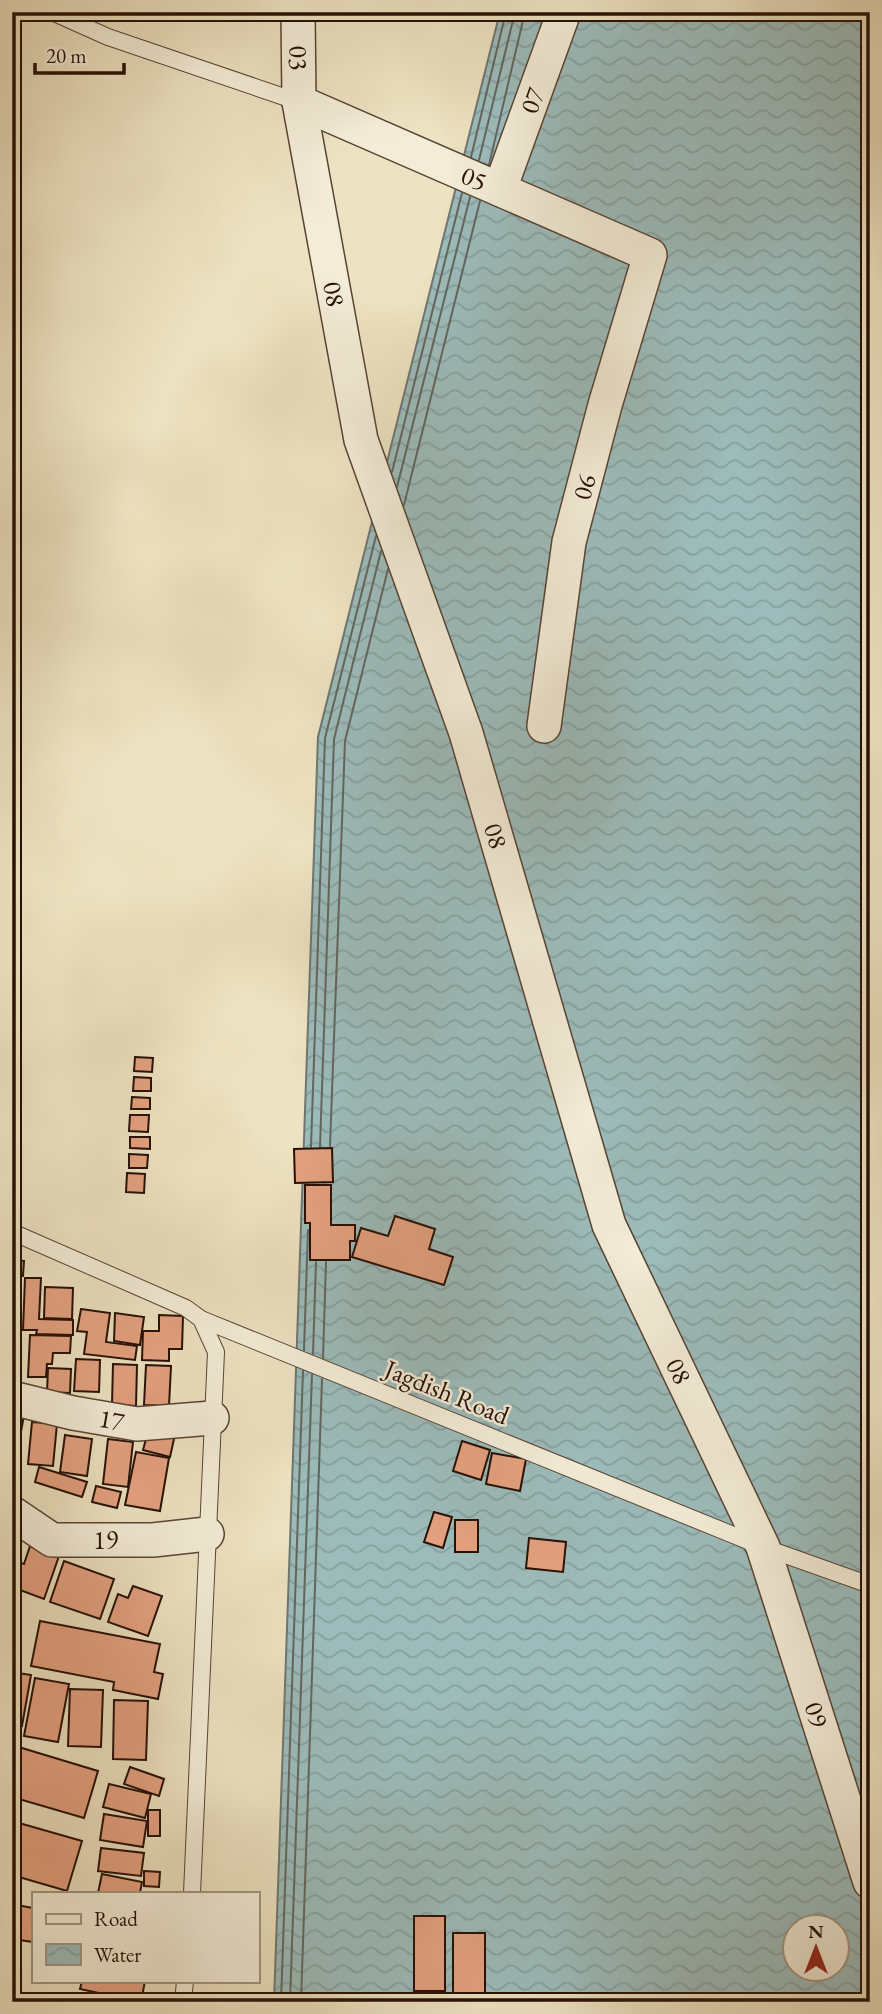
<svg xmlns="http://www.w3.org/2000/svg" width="882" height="2014" font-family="'EB Garamond',serif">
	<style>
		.water { fill: url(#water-waves); stroke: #6d7772; stroke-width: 2; fill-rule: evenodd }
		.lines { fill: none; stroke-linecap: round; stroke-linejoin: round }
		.shore { stroke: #616660; stroke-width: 2 }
		.building { fill: #e4a180; stroke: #260f05; stroke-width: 2 }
		.service-casing { stroke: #584434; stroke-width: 18 }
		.minor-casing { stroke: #584434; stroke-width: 36 }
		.service { stroke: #f3ecd7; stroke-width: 16 }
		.minor { stroke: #f3ecd7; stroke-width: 33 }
		.labels { text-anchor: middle; stroke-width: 5; stroke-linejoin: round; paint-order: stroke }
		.street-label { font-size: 26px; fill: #260f05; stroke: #f3ecd7 }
	</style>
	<defs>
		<pattern id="water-waves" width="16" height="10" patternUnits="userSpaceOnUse" patternTransform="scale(1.75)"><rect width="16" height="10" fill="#9cbcbb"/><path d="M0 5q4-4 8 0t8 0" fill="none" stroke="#86a09f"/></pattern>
	</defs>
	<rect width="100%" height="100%" fill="#ede2c1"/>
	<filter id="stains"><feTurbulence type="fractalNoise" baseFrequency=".00286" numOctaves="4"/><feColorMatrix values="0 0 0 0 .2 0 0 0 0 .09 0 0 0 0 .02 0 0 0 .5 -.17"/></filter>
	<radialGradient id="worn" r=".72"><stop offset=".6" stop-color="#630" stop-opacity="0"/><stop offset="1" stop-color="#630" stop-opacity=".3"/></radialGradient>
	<path class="water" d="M500,12H870V2002H274L318,737ZM794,1926H836V1968H794Z"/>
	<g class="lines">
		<g class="shore">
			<polyline points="471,157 506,12"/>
			<polyline points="479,160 515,12"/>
			<polyline points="489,165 525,12"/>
			<polyline points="392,472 462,193"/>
			<polyline points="397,487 470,197"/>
			<polyline points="404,505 480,201"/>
			<polyline points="330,1146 345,741 388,569"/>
			<polyline points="311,1147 325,738 376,536"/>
			<polyline points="320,1147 334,739 381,551"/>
			<polyline points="304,1350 308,1230"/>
			<polyline points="313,1354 316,1262"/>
			<polyline points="323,1358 326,1262"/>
			<polyline points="281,2002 303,1371"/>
			<polyline points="290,2002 312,1374"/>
			<polyline points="301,2002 322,1379"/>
		</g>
	</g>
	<g class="building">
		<polygon points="135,1057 153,1058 152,1072 134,1071"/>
		<polygon points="134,1077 151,1078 151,1091 133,1091"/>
		<polygon points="132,1097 150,1098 150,1109 131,1109"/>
		<polygon points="130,1115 149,1115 148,1132 129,1131"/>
		<polygon points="130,1137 150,1137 150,1149 130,1148"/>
		<polygon points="332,1148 333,1182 295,1183 294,1149"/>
		<polygon points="129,1154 148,1155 147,1168 129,1168"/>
		<polygon points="127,1173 145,1174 144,1193 126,1192"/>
		<polygon points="305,1185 331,1185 331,1225 355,1225 355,1241 350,1241 350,1260 310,1260 310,1223 305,1223"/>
		<polygon points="395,1216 435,1229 429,1249 453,1257 444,1285 352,1257 361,1228 388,1236"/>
		<polygon points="12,1260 24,1261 23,1276 12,1276"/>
		<polygon points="25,1278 41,1278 39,1319 73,1320 73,1335 36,1334 37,1330 23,1330"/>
		<polygon points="45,1287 73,1288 72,1319 44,1318"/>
		<polygon points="81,1309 110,1313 106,1342 137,1346 135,1360 84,1354 87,1332 77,1331"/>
		<polygon points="115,1313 144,1317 140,1345 114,1341"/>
		<polygon points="159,1315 183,1316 182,1349 169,1349 169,1361 142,1360 143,1331 159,1331"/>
		<polygon points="30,1335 71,1336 70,1353 53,1353 52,1364 47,1364 46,1377 28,1377"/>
		<polygon points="12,1336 18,1336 19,1379 12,1379"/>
		<polygon points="76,1359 100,1360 99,1392 74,1391"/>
		<polygon points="113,1364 137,1365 136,1406 112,1405"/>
		<polygon points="146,1365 171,1366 169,1406 144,1405"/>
		<polygon points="48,1368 71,1369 70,1393 47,1392"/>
		<polygon points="12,1413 24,1415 17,1454 12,1453"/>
		<polygon points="32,1422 57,1424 53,1466 28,1464"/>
		<polygon points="150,1424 176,1430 170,1457 143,1450"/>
		<polygon points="65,1435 92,1439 87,1476 60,1472"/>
		<polygon points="108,1439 133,1442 128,1487 103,1484"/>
		<polygon points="462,1441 490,1450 481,1480 453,1471"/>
		<polygon points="136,1452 169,1458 160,1511 125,1505"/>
		<polygon points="492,1453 526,1459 520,1491 486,1484"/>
		<polygon points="39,1467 87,1482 82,1497 35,1482"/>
		<polygon points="96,1486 121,1492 117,1508 92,1502"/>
		<polygon points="434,1512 452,1517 443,1548 424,1542"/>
		<rect x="455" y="1520" width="23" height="32"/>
		<polygon points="529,1538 566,1542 563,1572 526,1568"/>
		<polygon points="30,1546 59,1556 44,1599 12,1587 12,1560 24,1564"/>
		<polygon points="64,1561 114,1579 100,1619 50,1602"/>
		<polygon points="133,1586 162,1596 148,1636 108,1622 118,1594 128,1598"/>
		<polygon points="40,1621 160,1644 154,1672 163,1674 158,1699 113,1690 114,1682 31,1666"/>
		<polygon points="12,1672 31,1675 22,1726 12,1724"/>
		<polygon points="35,1678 69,1684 58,1742 24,1736"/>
		<polygon points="70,1689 103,1690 101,1747 68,1746"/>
		<polygon points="114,1700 148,1701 146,1760 113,1759"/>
		<polygon points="12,1745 98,1771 84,1818 12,1797"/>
		<polygon points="130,1767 164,1779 159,1796 124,1784"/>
		<polygon points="109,1784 151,1794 145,1818 103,1807"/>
		<rect x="148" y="1810" width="12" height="26"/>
		<polygon points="104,1814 147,1821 143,1847 100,1840"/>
		<polygon points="12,1821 82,1841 67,1891 12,1875"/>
		<polygon points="101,1848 144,1853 141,1876 98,1871"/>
		<polygon points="144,1871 160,1872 159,1887 144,1886"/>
		<polygon points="102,1874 142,1882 140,1893 98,1893"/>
		<polygon points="12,1904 33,1908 33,1942 12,1939"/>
		<rect x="414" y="1916" width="31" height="75"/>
		<rect x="453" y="1933" width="32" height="69"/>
		<polygon points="82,1981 145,1981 141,2002 80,1989"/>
	</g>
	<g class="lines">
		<g class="service-casing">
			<g id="service">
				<polyline points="52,12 108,37 299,102"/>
				<polyline points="12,1232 186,1308 201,1319 763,1547 870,1585"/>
				<polyline points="192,1893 216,1352 201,1319"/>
				<polyline points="183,2002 185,1981"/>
			</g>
		</g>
		<g class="minor-casing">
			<g id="minor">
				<path id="s1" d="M298,12L299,102L361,440L466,733L609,1225L763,1547L870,1882"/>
				<path id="s2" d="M299,102L650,255L605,405L569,542L544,726"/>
				<path id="s3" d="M500,189L564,12"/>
				<path id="s4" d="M12,1398L73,1413L137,1424L212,1418"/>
				<path id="s5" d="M12,1513L52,1540H153L207,1534"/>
			</g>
		</g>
		<use href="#service" class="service"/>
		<use href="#minor" class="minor"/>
	</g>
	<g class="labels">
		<g class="street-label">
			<text dy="9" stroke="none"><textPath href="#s1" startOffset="46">03</textPath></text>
			<text dy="9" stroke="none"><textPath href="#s3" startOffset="94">07</textPath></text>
			<text dy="9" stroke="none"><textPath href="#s2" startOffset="191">05</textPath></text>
			<text dy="9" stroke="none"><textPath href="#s1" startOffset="285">08</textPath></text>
			<text transform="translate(584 487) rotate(-75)" y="9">06</text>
			<text dy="9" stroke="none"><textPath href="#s1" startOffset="852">08</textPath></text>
			<text dy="9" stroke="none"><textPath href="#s1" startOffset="1419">08</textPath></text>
			<text transform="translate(447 1392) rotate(22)" y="9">Jagdish Road</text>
			<text dy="9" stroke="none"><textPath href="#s4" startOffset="102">17</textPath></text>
			<text dy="9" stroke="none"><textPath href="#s5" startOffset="102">19</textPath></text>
			<text dy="9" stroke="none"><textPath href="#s1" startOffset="1790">09</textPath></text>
		</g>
	</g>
	<rect width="882" height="2014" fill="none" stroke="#ede2c1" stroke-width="42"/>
	<rect x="14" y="14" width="854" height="1986" fill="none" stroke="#260f05" stroke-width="3.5"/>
	<rect x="21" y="21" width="840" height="1972" fill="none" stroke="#260f05" stroke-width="2"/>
	<rect x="32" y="1892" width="228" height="91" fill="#f3ecd7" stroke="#a19483" stroke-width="2"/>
	<rect x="46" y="1914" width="35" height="10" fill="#f3ecd7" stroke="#a19483" stroke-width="2"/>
	<text x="94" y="1926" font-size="21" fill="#260f05">Road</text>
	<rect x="46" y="1944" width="35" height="21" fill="url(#water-waves)" stroke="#a19483" stroke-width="2"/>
	<text x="94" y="1962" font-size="21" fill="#260f05">Water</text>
	<g transform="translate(816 1948)"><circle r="33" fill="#f3ecd7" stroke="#a19483" stroke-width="2"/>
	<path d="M0-5L12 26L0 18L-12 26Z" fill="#8f2418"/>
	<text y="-10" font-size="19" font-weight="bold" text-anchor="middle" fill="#260f05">N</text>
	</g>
	<path d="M35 63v10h89v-10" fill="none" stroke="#260f05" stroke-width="3.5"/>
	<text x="46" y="63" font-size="21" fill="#260f05" stroke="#f3ecd7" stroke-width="5" paint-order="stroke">20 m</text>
	<rect width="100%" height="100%" filter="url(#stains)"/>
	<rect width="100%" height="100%" fill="url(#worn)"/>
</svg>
